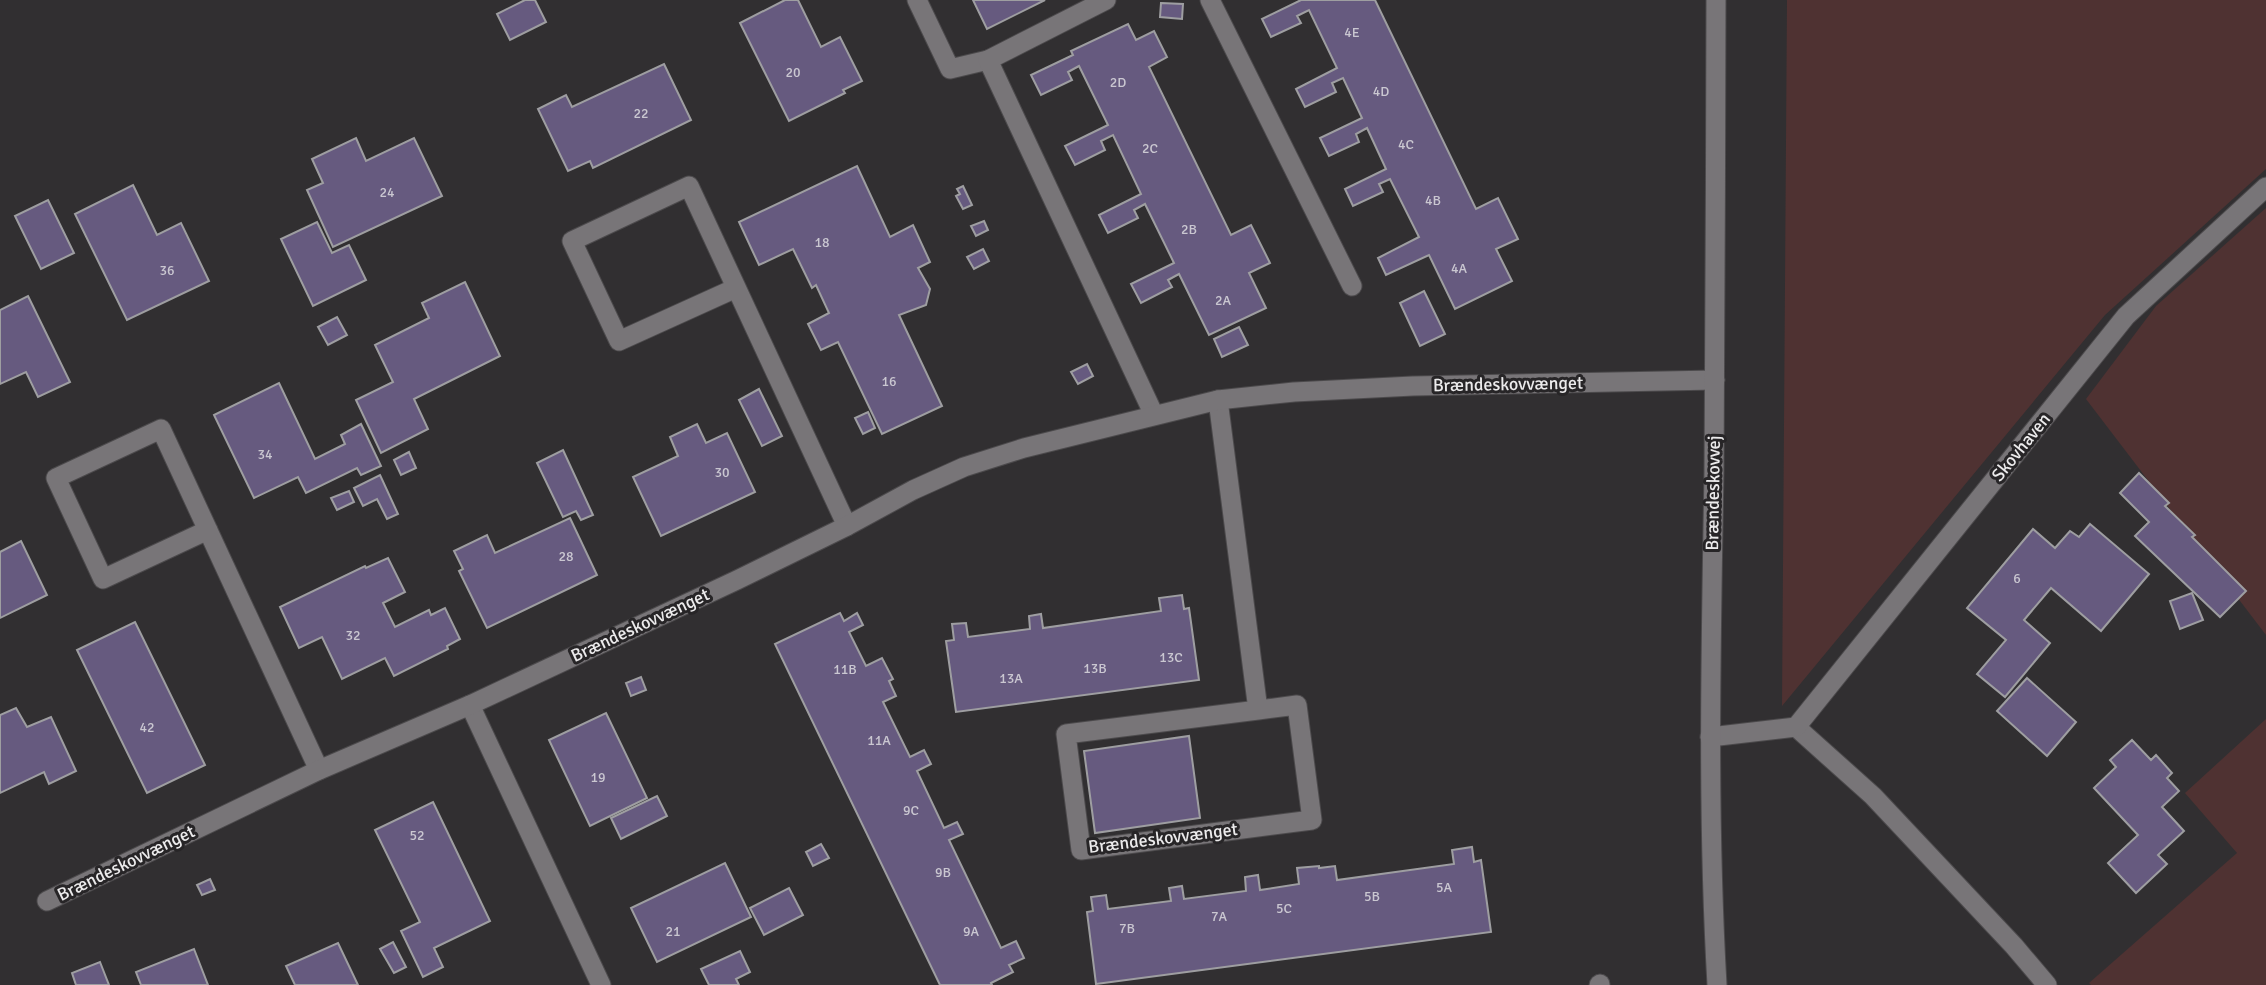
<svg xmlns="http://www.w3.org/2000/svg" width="2266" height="985" font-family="Signika,sans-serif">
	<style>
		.green { fill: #4f3232 }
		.building { fill: #665a7f; stroke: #9e9ea1; stroke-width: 2 }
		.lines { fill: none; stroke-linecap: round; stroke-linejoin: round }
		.service-casing { stroke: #4c4a4c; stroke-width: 21 }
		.minor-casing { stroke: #4c4a4c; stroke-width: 21 }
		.tertiary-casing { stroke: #4c4a4c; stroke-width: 21 }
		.service { stroke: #787578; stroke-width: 19 }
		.minor { stroke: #787578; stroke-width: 19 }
		.tertiary { stroke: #787578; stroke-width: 19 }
		.labels { text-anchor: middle; stroke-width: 6; stroke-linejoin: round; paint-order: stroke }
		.number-label { font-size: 14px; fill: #cac7d1 }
		.street-label { font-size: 18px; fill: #ecebec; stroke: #272527 }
	</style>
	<rect width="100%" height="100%" fill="#312f31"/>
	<g class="green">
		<polygon points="1787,0 2266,0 2266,169 2105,315 1782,706"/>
		<polygon points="2266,208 2266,635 2086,399 2156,306"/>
		<polygon points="2266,719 2266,985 2091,985 2089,983 2237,853 2185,793"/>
	</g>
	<g class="building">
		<polygon points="525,0 535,0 546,22 510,40 497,14"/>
		<polygon points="785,0 798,0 821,47 840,37 862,81 843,90 845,93 789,121 740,23"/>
		<polygon points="973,0 1045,0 987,29"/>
		<polygon points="1301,0 1375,0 1476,209 1498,198 1518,239 1496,249 1512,281 1455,309 1429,255 1386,275 1378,258 1419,237 1390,179 1379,184 1383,192 1353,206 1345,189 1386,169 1367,128 1356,134 1359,142 1329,156 1320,138 1362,118 1343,78 1332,83 1336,92 1305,107 1296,89 1337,68 1309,10 1297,16 1301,23 1271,37 1262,19"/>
		<polygon points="1161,3 1183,4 1182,19 1160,17"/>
		<polygon points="1128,24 1136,40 1154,31 1167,57 1149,67 1231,235 1251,225 1270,263 1249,273 1266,308 1209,335 1179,274 1168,280 1172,287 1141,303 1131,284 1174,263 1145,204 1134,210 1138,218 1108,233 1099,215 1141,194 1113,135 1101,141 1105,150 1075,165 1065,146 1108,125 1079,66 1068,72 1072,80 1041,95 1031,75 1073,55 1071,51"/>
		<polygon points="664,64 691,120 593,168 590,161 568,171 538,109 566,95 572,107"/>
		<polygon points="356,138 366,161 414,138 442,196 333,247 307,190 323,183 312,159"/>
		<polygon points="857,166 890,237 913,225 930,262 918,268 930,289 926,305 899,315 942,406 882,434 838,342 821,350 808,324 829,313 816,285 812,288 793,249 759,265 739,222"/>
		<polygon points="133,185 157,235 181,223 209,281 127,320 75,214"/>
		<polygon points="963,186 972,205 963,209 956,196 960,194 957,189"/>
		<polygon points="48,200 74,253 41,269 15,216"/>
		<polygon points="984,221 988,230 976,236 971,226"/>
		<polygon points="317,222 332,253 349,245 366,280 313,306 281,239"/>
		<polygon points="983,249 989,261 974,269 967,257"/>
		<polygon points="465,282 500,356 414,399 428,429 381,453 356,400 393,382 375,345 429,318 422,303"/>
		<polygon points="1424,291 1445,334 1420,346 1400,303"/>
		<polygon points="28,296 70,382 38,397 26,372 0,384 0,310"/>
		<polygon points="337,317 347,335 328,345 318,327"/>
		<polygon points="1239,327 1248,345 1222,357 1214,339"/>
		<polygon points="1087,364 1093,376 1078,384 1071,372"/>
		<polygon points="279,383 315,459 345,444 341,435 361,424 381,466 361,475 357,468 306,493 298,477 254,498 214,415"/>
		<polygon points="759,389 782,436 762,446 739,400"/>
		<polygon points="868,412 875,428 863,434 855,418"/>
		<polygon points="697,424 706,443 727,433 755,492 661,536 633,477 678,456 670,437"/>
		<polygon points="563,450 593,515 581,520 576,511 563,517 537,463"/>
		<polygon points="409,452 416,468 401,475 394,460"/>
		<polygon points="2139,473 2169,503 2165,506 2195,535 2192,537 2246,591 2220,617 2135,536 2149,522 2120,493"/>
		<polygon points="380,475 398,514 387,519 377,499 363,506 354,488"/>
		<polygon points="349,491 354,502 337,510 331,498"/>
		<polygon points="570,518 597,575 487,628 459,571 463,569 454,551 487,535 495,553"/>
		<polygon points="2090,524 2149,574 2101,631 2051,588 2024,620 2050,643 2005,697 1977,674 2006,640 1967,608 2033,529 2055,548 2070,531 2079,537"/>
		<polygon points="21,541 47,595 0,618 0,552"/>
		<polygon points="388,558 405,592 383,603 395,627 429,610 431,615 445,608 460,639 447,646 448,649 394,676 385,658 342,679 322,637 299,648 280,607 365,566 366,568"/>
		<polygon points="2192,593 2203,620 2180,629 2170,601"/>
		<polygon points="1182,595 1184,609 1189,608 1199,680 956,712 946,641 954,640 952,624 966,623 968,637 1030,629 1029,616 1041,614 1043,628 1161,611 1159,598"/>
		<polygon points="840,613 844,621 857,613 863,625 849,632 866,666 882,658 893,679 889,681 896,696 883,702 910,757 924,750 931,764 917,771 944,828 957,822 963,834 949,840 1001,948 1016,941 1024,958 1009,965 1013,972 991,983 992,985 940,985 775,644"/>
		<polygon points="135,622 205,765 147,793 77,650"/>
		<polygon points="641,677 646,690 631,696 626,683"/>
		<polygon points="2027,678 2076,722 2047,756 1997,711"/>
		<polygon points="16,708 27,727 51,717 76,771 49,784 44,772 0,793 0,715"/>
		<polygon points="606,713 647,798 590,826 549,740"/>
		<polygon points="1189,736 1200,818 1095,833 1084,751"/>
		<polygon points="2132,740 2151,760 2156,755 2172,773 2167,778 2179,791 2162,807 2184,831 2158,855 2167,864 2136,893 2108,863 2138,835 2094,788 2116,767 2110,760"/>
		<polygon points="657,796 667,816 621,839 611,818"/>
		<polygon points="433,802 490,921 434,948 443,967 423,977 401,931 420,922 375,830"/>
		<polygon points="821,844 829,858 813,866 806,852"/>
		<polygon points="1472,847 1474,862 1481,860 1491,932 1096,984 1087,912 1093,911 1091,897 1106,895 1108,909 1171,901 1169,888 1182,886 1184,899 1246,891 1245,877 1258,875 1260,890 1299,884 1297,868 1319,866 1319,868 1335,866 1337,880 1454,864 1452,850"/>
		<polygon points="725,863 751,917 657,962 631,908"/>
		<polygon points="210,879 215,890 202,895 197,885"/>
		<polygon points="789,888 803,915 764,935 750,908"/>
		<polygon points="393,942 406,967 394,973 380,949"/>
		<polygon points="338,943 358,985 295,985 286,966"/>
		<polygon points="194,949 208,985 141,985 136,972"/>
		<polygon points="740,951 750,972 736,979 739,985 709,985 701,969"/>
		<polygon points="100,962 109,985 76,985 72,973"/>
	</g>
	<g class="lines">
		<g class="service-casing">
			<polyline id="service" points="1796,727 1873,796 2014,946 2047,985"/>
		</g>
		<g class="minor-casing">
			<g id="minor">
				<polyline points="917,0 950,69 988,60"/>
				<polyline points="1106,0 988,60 1154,415"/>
				<polyline points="1210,0 1352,286"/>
				<polyline points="736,288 619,341 572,241 689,186 847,526"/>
				<polyline points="1218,400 1258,710 1066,734 1081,850 1312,820 1297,705 1258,710"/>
				<polyline points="208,530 103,579 56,478 161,429 319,770"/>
				<polyline points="470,705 601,985"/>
				<polyline points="1710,737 1796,727 2126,316 2266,187"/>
				<polyline points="47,901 319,770 470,705 737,580 847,526 913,490 964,467 1024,448 1218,400 1294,392 1413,386 1715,380"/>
				<polyline points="1599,985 1600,984"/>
			</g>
		</g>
		<g class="tertiary-casing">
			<path id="tertiary" d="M1716,0C1715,157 1716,314 1714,471C1711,643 1707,814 1717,985"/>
		</g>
		<use href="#service" class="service"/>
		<use href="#minor" class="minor"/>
		<use href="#tertiary" class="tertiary"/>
	</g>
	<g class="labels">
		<g class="number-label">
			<text x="1352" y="37">4E</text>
			<text x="793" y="77">20</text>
			<text x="1118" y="87">2D</text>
			<text x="1381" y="96">4D</text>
			<text x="641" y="118">22</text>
			<text x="1406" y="149">4C</text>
			<text x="1150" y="153">2C</text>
			<text x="387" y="197">24</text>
			<text x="1433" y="205">4B</text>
			<text x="1189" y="234">2B</text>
			<text x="822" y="247">18</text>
			<text x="1459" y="273">4A</text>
			<text x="167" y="275">36</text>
			<text x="1223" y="305">2A</text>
			<text x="889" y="386">16</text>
			<text x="265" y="459">34</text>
			<text x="722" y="477">30</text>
			<text x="566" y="561">28</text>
			<text x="2017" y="583">6</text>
			<text x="353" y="640">32</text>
			<text x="1171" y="662">13C</text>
			<text x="1095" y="673">13B</text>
			<text x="845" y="674">11B</text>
			<text x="1011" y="683">13A</text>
			<text x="147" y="732">42</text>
			<text x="879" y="745">11A</text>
			<text x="598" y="782">19</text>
			<text x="911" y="815">9C</text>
			<text x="417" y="840">52</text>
			<text x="943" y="877">9B</text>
			<text x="1444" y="892">5A</text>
			<text x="1372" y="901">5B</text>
			<text x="1284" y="913">5C</text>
			<text x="1219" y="921">7A</text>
			<text x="1127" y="933">7B</text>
			<text x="673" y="936">21</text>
			<text x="971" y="936">9A</text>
		</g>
		<g class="street-label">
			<text transform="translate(1508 384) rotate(-1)" y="6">Brændeskovvænget</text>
			<text transform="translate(2021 447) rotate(-51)" y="6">Skovhaven</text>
			<text transform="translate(1713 493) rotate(-89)" y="6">Brændeskovvej</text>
			<text transform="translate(640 625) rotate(-25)" y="6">Brændeskovvænget</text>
			<text transform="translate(1163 838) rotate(-7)" y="6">Brændeskovvænget</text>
			<text transform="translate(126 863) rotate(-26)" y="6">Brændeskovvænget</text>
		</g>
	</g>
</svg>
